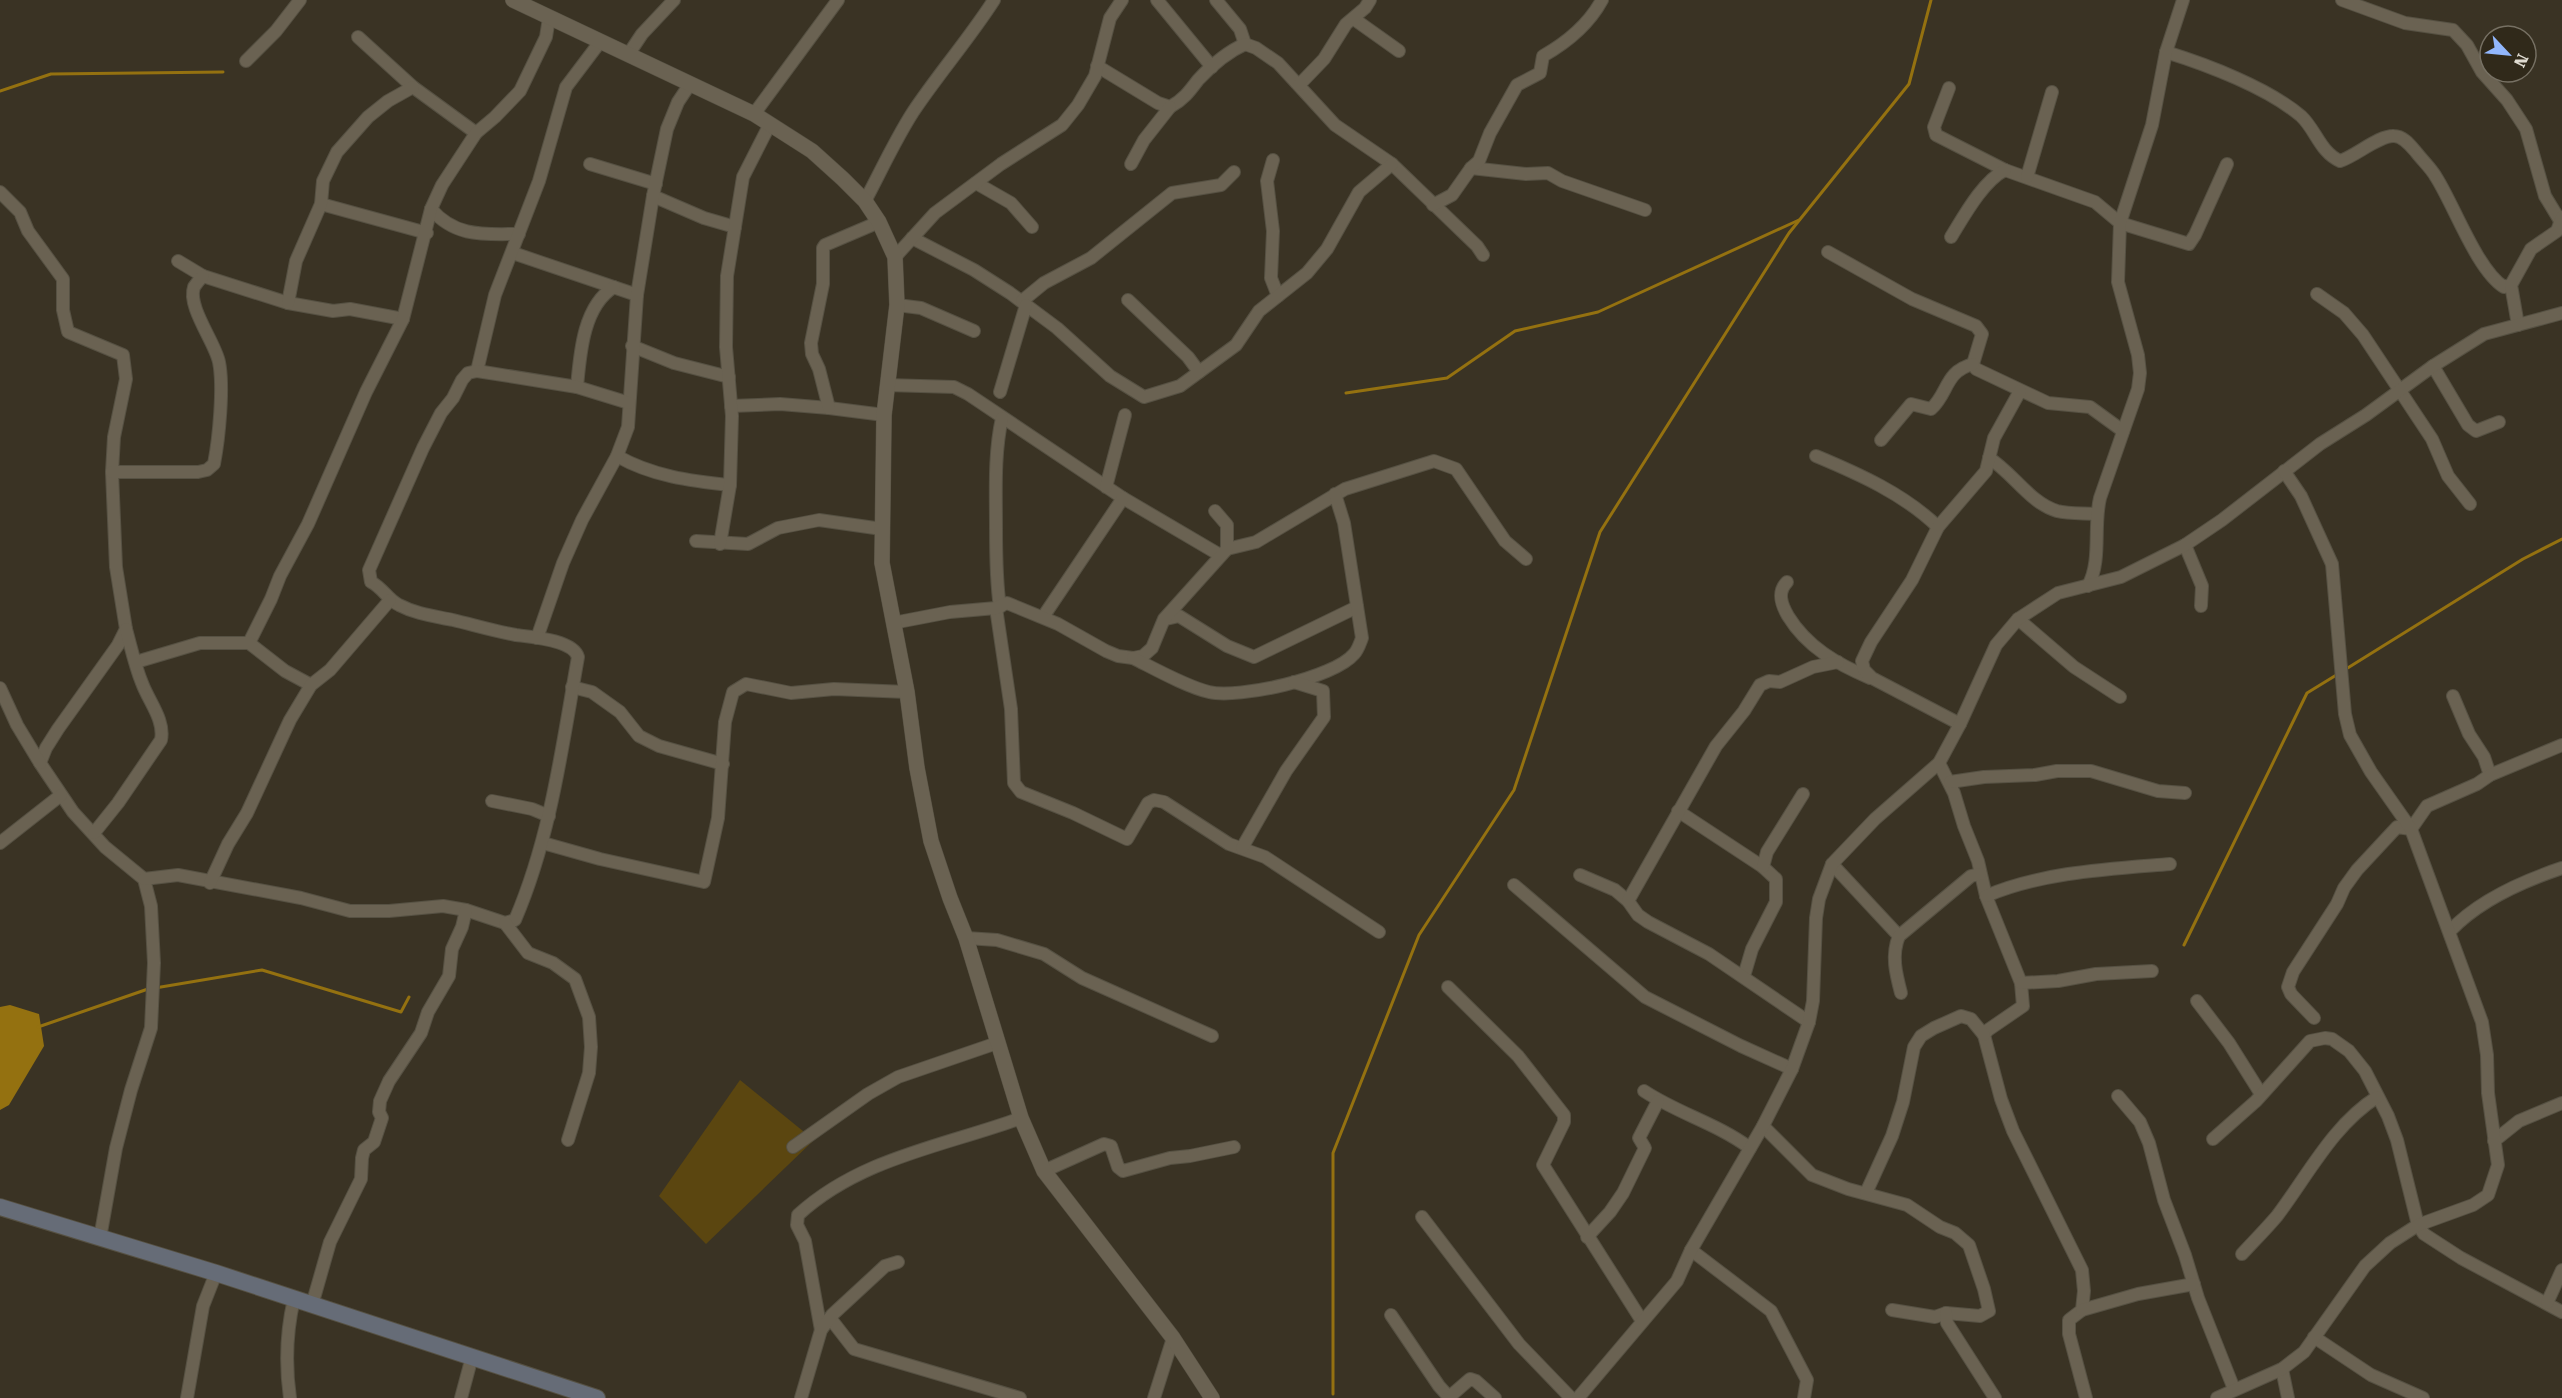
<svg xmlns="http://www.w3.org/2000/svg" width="2562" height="1398" font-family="'Roboto Serif',serif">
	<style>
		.green { fill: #5b4610 }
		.water { fill: #947110 }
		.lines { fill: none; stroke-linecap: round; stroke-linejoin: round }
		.stream { stroke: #947110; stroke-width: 3 }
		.minor-casing { stroke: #565143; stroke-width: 14 }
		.tertiary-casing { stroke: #565143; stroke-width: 16 }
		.secondary-casing { stroke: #565143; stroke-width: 18 }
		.minor { stroke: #6a6252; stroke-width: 12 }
		.tertiary { stroke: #6a6252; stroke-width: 15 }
		.secondary { stroke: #666c77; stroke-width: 16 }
	</style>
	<rect width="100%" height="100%" fill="#3a3324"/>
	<polygon class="green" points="740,1080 814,1140 706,1244 659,1196"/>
	<polygon class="water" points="10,1005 39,1014 44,1046 9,1105 0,1110 0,1007"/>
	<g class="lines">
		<g class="stream">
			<polyline points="0,91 51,74 223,72"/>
			<polyline points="1346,393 1447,378 1515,331 1598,312 1799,220"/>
			<polyline points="2346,669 2523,559 2562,539"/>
			<polyline points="2184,945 2307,693 2338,674"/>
			<polyline points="155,988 262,970 401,1012 409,997"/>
			<polyline points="38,1027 148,989"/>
			<polyline points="1333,1394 1333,1153 1419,935 1514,790 1600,532 1789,233 1909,84 1931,0"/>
		</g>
		<g class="minor-casing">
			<g id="minor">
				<polyline points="1157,0 1212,67"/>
				<polyline points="1216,0 1240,29 1245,44 1256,48 1278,63 1335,125 1392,164 1477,246 1483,255"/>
				<polyline points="2342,0 2405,23 2453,30 2467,45 2482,72 2507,100 2526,129 2545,196 2559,219"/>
				<polyline points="1354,19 1399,51"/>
				<polyline points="358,37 413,87 476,133"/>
				<path d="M2166,52C2208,65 2268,88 2301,116C2316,130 2320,152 2340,161C2356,156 2379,135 2394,136C2403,136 2410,145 2416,152C2422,160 2431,168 2436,177C2454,205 2477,270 2504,287L2511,285"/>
				<polyline points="628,55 642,34 674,0"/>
				<polyline points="246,61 276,31 300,0"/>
				<path d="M1097,66L1158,103L1170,107C1183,100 1189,92 1198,80C1211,66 1227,52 1245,44"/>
				<polyline points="1299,85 1324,59 1346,24 1365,8 1370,0"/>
				<polyline points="1949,88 1934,127 1936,135 2005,170 2095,202 2120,223 2189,244 2195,235 2227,164"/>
				<polyline points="754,114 838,0"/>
				<polyline points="1273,160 1267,181 1273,231 1271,278 1278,296"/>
				<polyline points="590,164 656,184"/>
				<polyline points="1131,164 1144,140 1170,107"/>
				<polyline points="1471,168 1526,174 1548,173 1562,181 1645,210"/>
				<polyline points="2027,177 2052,92"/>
				<polyline points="976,183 1011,203 1032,227"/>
				<polyline points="0,192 20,212 28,231 63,279 63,310 68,332 123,355 126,379 114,437 112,472 116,567 126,629 118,645 58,729 46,748 40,763 73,812 105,847 144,879 151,906 154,963 151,1028 131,1090 116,1148 100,1238"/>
				<polyline points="653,196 704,218 735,227"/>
				<path d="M865,201C881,171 895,140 913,112C939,73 969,39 994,0"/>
				<polyline points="321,204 427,233"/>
				<path d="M1433,205L1452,195L1471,168L1479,161L1490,133L1517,85L1540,73L1543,56C1566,43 1589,24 1602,0"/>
				<path d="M431,209C456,238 485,234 519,234"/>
				<path d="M1951,237C1964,216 1983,181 2005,170"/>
				<polyline points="912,238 974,270 1010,293 1057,328 1110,376 1144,397 1180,386 1236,345 1259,311 1307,273 1327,249 1359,192 1392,164"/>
				<polyline points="1828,252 1912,299 1976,326 1982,334 1973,364 1976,369 2048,403 2090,407 2123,431"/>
				<polyline points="513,253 637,295"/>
				<polyline points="895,257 935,213 1001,164 1062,125 1078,105 1095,76 1110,18 1122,0"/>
				<polyline points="178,261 203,276 288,303 333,311 350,309 403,319"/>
				<polyline points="2317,294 2344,313 2363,335 2432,439 2448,476 2470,504"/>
				<polyline points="1128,300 1188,357 1199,372"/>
				<polyline points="1022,301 1044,283 1091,258 1172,193 1221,185 1234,172"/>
				<polyline points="288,303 296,261 321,204 323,181 337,152 368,117 388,101 413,87"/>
				<polyline points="897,305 921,308 974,331"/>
				<polyline points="2518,325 2511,285 2531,249 2557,231 2562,217"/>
				<polyline points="632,346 674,363 729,377"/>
				<polyline points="2433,366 2468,425 2476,431 2499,422"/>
				<polyline points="477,371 495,295 539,181 566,87 600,42"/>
				<polyline points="887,385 954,387 968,394 1123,498 1220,555"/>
				<path d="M577,387C580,354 583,306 614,287"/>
				<polyline points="1000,392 1026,305"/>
				<polyline points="731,406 780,404 829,408 884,415"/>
				<polyline points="829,408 819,369 812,354 811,343 823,284 823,248 825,245 879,222"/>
				<path d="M1881,440L1911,404L1931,409C1949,393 1944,372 1973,364"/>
				<path d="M617,456C652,476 690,481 730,485"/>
				<path d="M1816,456C1859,474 1904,494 1938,527"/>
				<path d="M1989,458C2013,473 2030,503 2057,511C2069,514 2084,513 2096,514"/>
				<path d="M112,472H198L207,470L214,464C219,438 224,387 219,362C215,342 187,307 194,287C196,284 200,279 203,276"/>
				<polyline points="1106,487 1125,415"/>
				<polyline points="696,541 748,544 778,528 819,520 882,529"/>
				<polyline points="720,544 730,485 732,416 726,347 727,276 743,177 770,124"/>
				<polyline points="2185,545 2202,586 2201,606"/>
				<polyline points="1227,549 1256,542 1345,489 1434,461 1456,469 1505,541 1526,559"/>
				<path d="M1787,582C1777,592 1781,604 1788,616C1807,647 1837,664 1870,678"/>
				<path d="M2088,586C2102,560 2093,527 2100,498L2138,389L2140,373L2138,355L2118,282L2120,223L2152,125L2166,52L2183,0"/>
				<path d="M1000,607C996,581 996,554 996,528C996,491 994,454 1002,418"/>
				<polyline points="996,608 1011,709 1014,783 1021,792 1073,813 1127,839 1148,803 1154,800 1164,802 1229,844 1265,857 1379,932"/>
				<polyline points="1043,617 1123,498"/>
				<polyline points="1166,619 1179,616 1227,646 1254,657 1357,607"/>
				<polyline points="2018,619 2074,667 2120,697"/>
				<polyline points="893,623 950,612 996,608 1007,603 1058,624 1106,651 1118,656 1133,658 1143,656 1152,648 1164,619 1227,549 1227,525 1215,511"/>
				<polyline points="537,638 563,563 582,520 617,456 628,427 637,295 653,196 667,129 678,102 690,84"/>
				<polyline points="249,643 271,599 280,576 308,524 366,392 403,319 431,209 442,185 476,133 495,117 520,91 546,37 549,18"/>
				<path d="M1133,658C1155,669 1187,687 1209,692C1239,699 1334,678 1354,654C1358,650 1360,643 1362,638L1344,523L1335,494"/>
				<polyline points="136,662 200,643 249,643 285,671 311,685"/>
				<polyline points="572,687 592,692 620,712 639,736 659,746 723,764"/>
				<polyline points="0,688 17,725 40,763"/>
				<polyline points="2453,696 2469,734 2484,757 2490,775"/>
				<polyline points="1960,724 1872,678 1864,670 1862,661 1871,642 1912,580 1938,527 1986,471 1994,438 2020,391"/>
				<polyline points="1939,763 1954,793 1964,826 1978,861 1986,896 2021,983 2023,1006 1988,1030 1984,1035 2001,1099 2013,1131 2082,1270 2084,1291 2082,1310 2069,1320 2069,1334 2086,1398"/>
				<polyline points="1950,782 1984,777 2035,775 2057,771 2091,771 2158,791 2185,793"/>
				<polyline points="492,801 532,809 549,816"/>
				<polyline points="1678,811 1763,867 1776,879 1776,902 1752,949 1744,976"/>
				<path d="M94,833L118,803L161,740C165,720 149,702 142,683C135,666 131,647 126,629"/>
				<polyline points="0,843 61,795"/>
				<polyline points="543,843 600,859 704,882 718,818 725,722 733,692 746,684 791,693 834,689 907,692"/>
				<polyline points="1242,848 1286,771 1324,717 1323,691 1294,682"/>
				<polyline points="1832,864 1899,936"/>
				<polyline points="1763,867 1767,852 1803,794"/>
				<polyline points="1580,875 1615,890 1628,901 1638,915 1648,922 1709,954 1809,1022"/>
				<path d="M144,879L178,875L301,898L350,911H389L443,906L466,910L505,923L515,920C551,836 562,747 578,657C573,640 532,637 516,635C494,631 474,625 453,620C434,616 416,614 399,605C388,600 383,588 371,582L369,570L423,448L441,413L453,398L462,380L468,373L477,371L577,387L629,403"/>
				<polyline points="210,883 228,844 247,813 290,720 311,685 330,670 390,600"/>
				<polyline points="1514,885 1645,997 1741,1046 1792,1069"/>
				<path d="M1986,896C2042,872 2109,869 2170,864"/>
				<polyline points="1628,901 1716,746 1744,711 1760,685 1769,681 1780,682 1813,667 1838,662"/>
				<polyline points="505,923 528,953 553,963 575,979 589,1017 591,1047 589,1073 568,1140"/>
				<path d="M2450,931C2478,901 2523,881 2562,868"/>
				<polyline points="966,938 997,940 1044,954 1082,978 1212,1036"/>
				<polyline points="2021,983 2058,981 2096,974 2152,971"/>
				<polyline points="1448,987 1518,1056 1564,1115 1564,1122 1543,1165 1642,1321"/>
				<path d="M1901,993C1896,974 1891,955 1899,936L1971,876L1980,874"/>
				<polyline points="2197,1001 2229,1043 2261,1094"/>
				<polyline points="2314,1018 2291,994 2288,987 2293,972 2337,904 2344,888 2357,870 2397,827 2411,829 2427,806 2477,784 2490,775 2562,745"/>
				<path d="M1644,1091C1679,1114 1716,1123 1750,1148"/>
				<polyline points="2118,1096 2140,1122 2149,1143 2164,1200 2185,1255 2198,1298 2234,1389"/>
				<polyline points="1763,1126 1812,1175 1848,1189 1907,1205 1940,1227 1955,1233 1969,1245 1984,1289 1989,1311 1980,1316 1946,1313 1935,1317 1892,1310"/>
				<polyline points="2213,1139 2256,1101 2310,1041 2325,1038 2332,1039 2349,1051 2365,1071 2388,1116 2397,1140 2418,1225 2424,1234 2461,1258 2562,1312"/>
				<polyline points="2494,1141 2519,1121 2562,1103"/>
				<polyline points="793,1147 868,1094 898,1077 997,1043"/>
				<polyline points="1044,1171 1104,1144 1111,1146 1118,1167 1123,1171 1170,1158 1190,1156 1234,1147"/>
				<polyline points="1866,1193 1892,1136 1903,1102 1914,1047 1921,1036 1934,1028 1961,1016 1971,1019 1984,1035"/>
				<polyline points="1422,1217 1519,1344 1571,1398"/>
				<polyline points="1587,1237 1610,1212 1623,1193 1645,1148 1639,1138 1658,1101"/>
				<polyline points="1691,1250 1771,1311 1807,1380 1804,1398"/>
				<path d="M2242,1254C2254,1241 2266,1229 2277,1216C2308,1175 2333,1125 2377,1097"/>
				<polyline points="2547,1303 2562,1270"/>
				<polyline points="312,1305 330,1242 361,1179 362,1158 364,1150 374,1142 382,1118 379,1112 380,1101 389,1081 421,1033 428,1012 449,976 452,949 462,927 466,910"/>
				<polyline points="2082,1310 2138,1294 2194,1284"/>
				<polyline points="1946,1313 1947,1323 1995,1398"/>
				<polyline points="1391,1315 1439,1386 1449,1397"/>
				<polyline points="830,1318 854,1349 1020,1398"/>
				<path d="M821,1330L805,1241L797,1225L798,1215C860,1158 944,1146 1021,1118"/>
				<polyline points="2314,1337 2371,1375 2423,1398"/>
				<polyline points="2282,1369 2288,1398"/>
				<polyline points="187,1398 203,1306 216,1273"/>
				<path d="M290,1398C285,1363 286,1333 294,1299"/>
				<polyline points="461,1398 472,1357"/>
				<polyline points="801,1398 821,1330 832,1315 885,1266 898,1262"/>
				<polyline points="1154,1398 1173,1338"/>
				<polyline points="1448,1398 1470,1379 1476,1381 1495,1398"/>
				<polyline points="1578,1398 1677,1281 1691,1250 1763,1126 1792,1069 1809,1022 1813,1001 1816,918 1819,899 1832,864 1875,819 1939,763 1960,724 1996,645 2018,619 2058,593 2121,577 2185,545 2222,520 2320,444 2366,415 2433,366 2484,334 2562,313"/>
				<polyline points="2217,1398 2282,1369 2304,1352 2365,1266 2390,1243 2418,1225 2473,1205 2488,1195 2498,1165 2488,1093 2487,1055 2482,1022 2411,829 2371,772 2350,735 2345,714 2332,564 2301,496 2284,471"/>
			</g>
		</g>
		<g class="tertiary-casing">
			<polyline id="tertiary" points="513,0 754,114 812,151 843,179 865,201 879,222 895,257 897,305 884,415 882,563 907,692 917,768 931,841 950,898 966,938 1021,1118 1044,1171 1173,1338 1212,1398"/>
		</g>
		<g class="secondary-casing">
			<polyline id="secondary" points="0,1207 216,1273 597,1398"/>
		</g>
		<use href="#minor" class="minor"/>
		<use href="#tertiary" class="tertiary"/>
		<use href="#secondary" class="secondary"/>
	</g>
	<g transform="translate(2508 54) rotate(116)"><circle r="28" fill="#30291a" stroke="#767063" stroke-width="1.5"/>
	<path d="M0-4.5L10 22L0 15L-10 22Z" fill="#92b7fd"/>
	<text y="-9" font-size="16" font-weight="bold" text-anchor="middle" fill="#dfdbd1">N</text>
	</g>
</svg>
